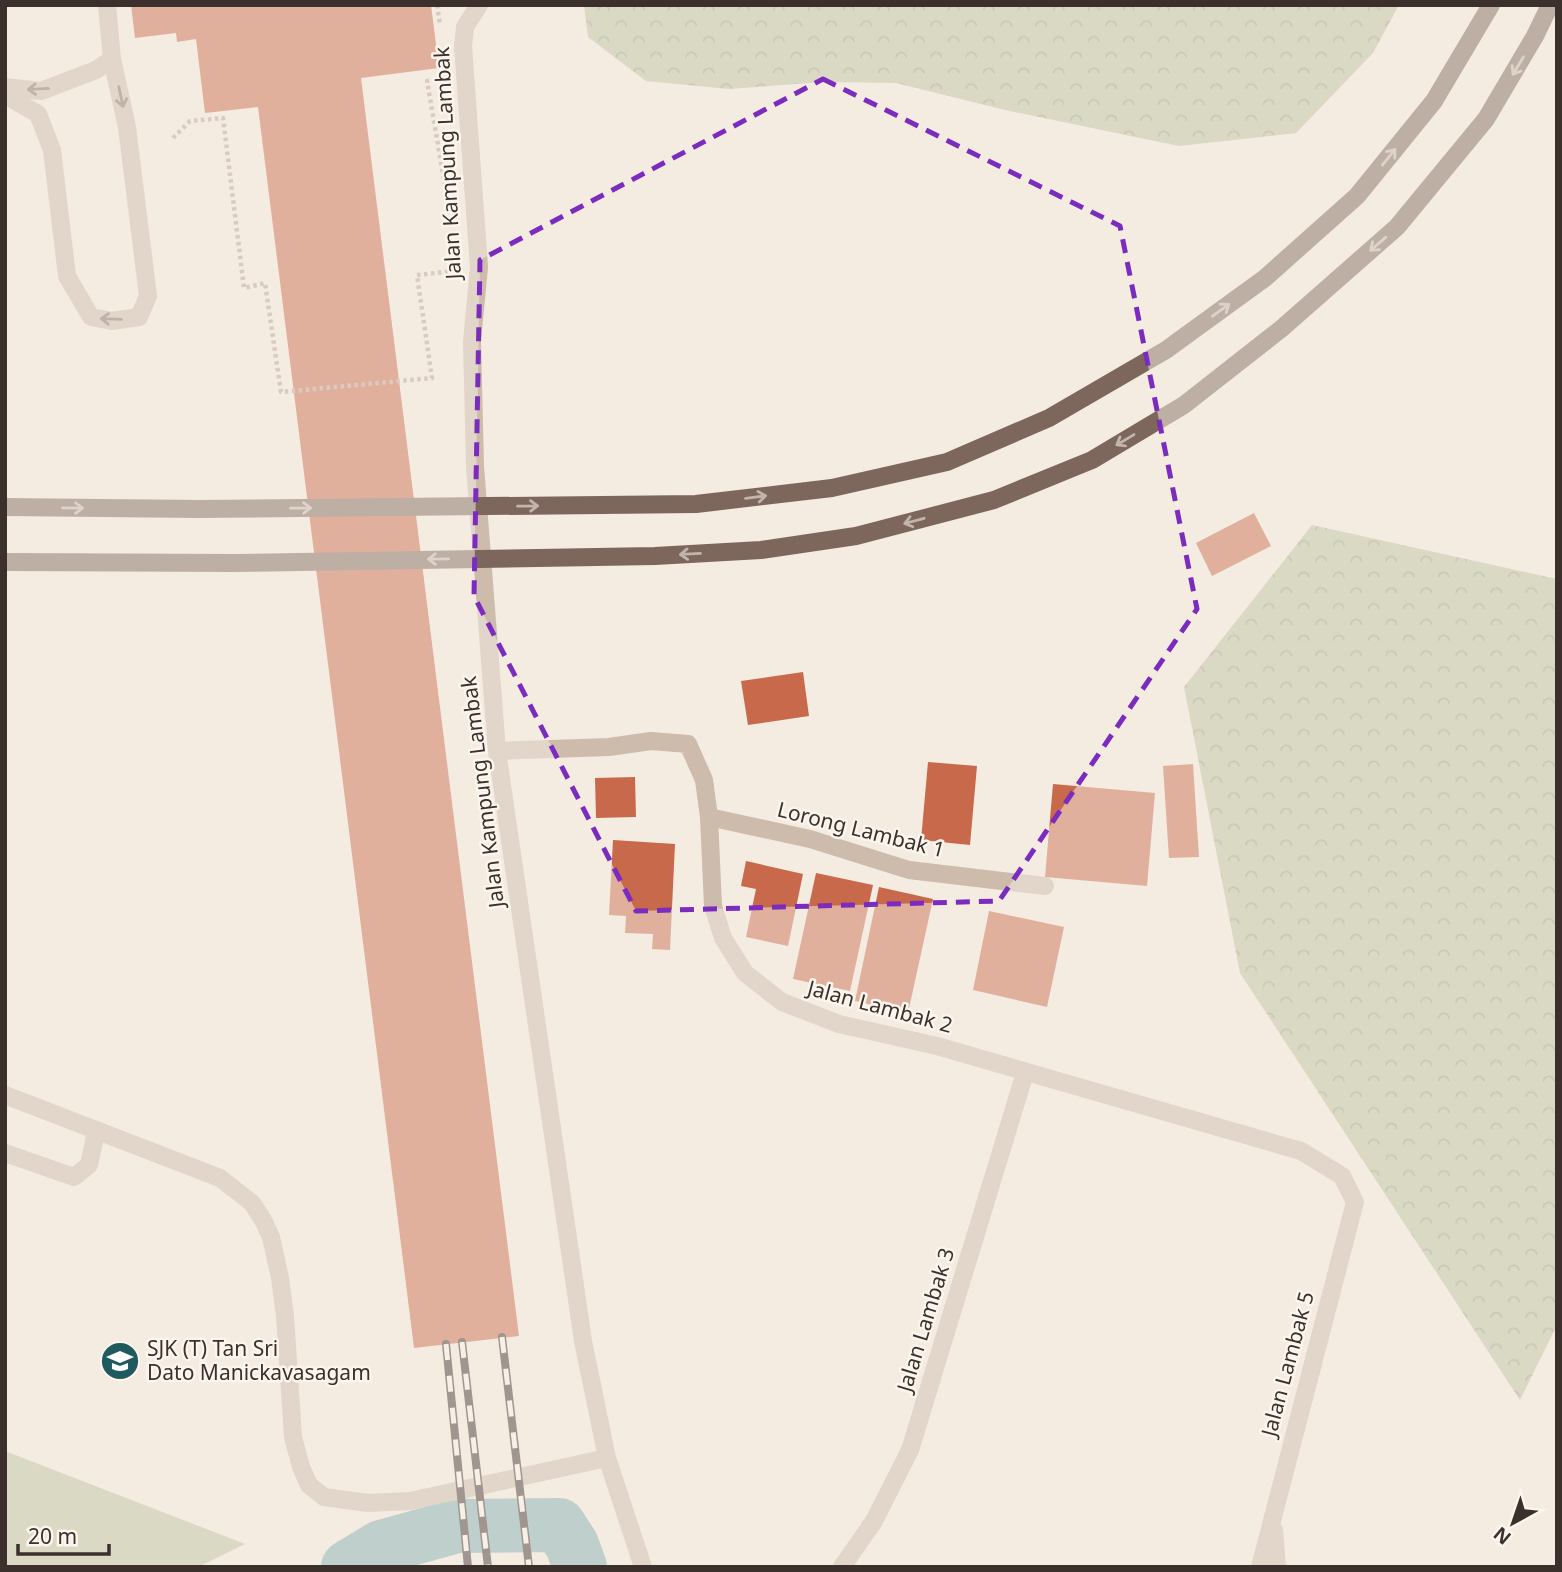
<svg xmlns="http://www.w3.org/2000/svg" width="1562" height="1572" font-family="'Noto Sans',sans-serif">
	<style>
		.forest { fill: url(#forest-crowns) }
		.garden { fill: #b8c4a0 }
		.lines { fill: none; stroke-linecap: round; stroke-linejoin: round }
		.river { stroke: #7fb0b2; stroke-width: 54 }
		.building { fill: #c8694b }
		.path { stroke: #b9a596; stroke-width: 4.5; stroke-dasharray: 3.5 3.5; stroke-linecap: butt }
		.minor { stroke: #cdbbac; stroke-width: 18 }
		.major { stroke: #7d675c; stroke-width: 18 }
		.rail-casing { stroke: #3b302b; stroke-width: 8 }
		.rail { stroke: #fbf5ee; stroke-width: 5; stroke-dasharray: 16; stroke-linecap: butt }
		.oneway { stroke: #c2b5ac }
		.oneway2 { stroke: #7d6f65 }
		.marked { fill: none; stroke: #7b2cbf; stroke-width: 5; stroke-dasharray: 14 9; stroke-linejoin: round }
		.labels { text-anchor: middle; stroke-width: 5; stroke-linejoin: round; paint-order: stroke }
		.street-label { font-size: 21px; fill: #3b302b; stroke: #fbf5ee }
		.poi-label { font-size: 21px; fill: #3b302b; stroke: #fbf5ee; text-anchor: start }
	</style>
	<defs>
		<pattern id="forest-crowns" width="20" height="18" patternUnits="userSpaceOnUse" patternTransform="scale(1.75)"><rect width="20" height="18" fill="#b8c4a0"/><path d="M2 6a3 3 0 1 1 6 0M12 15a3 3 0 1 1 6 0" fill="none" stroke="#97a083"/></pattern>
	</defs>
	<rect width="100%" height="100%" fill="#f4ebe1"/>
	<g class="forest">
		<polygon points="584,5 1399,5 1373,53 1296,133 1179,146 1005,110 896,83 823,82 729,89 646,81 588,37"/>
		<polygon points="1312,525 1557,579 1557,1325 1520,1400 1240,973 1184,687"/>
	</g>
	<polygon class="garden" points="5,1451 245,1544 198,1567 5,1567"/>
	<g class="lines">
		<polyline class="river" points="348,1567 381,1547 457,1526 559,1525 572,1545 580,1567"/>
	</g>
	<g class="building">
		<polygon points="131,5 431,5 439,68 361,78 519,1336 414,1348 258,107 205,113 196,39 177,42 176,33 135,38"/>
		<polygon points="1254,513 1271,546 1212,576 1196,543"/>
		<polygon points="803,672 809,716 748,725 741,681"/>
		<polygon points="928,762 977,766 970,845 921,840"/>
		<polygon points="1193,764 1199,857 1169,858 1163,766"/>
		<polygon points="635,777 636,817 596,818 595,778"/>
		<polygon points="1053,784 1155,793 1147,886 1045,877"/>
		<polygon points="613,840 675,844 670,950 652,949 653,934 625,933 626,916 609,915"/>
		<polygon points="746,861 803,874 788,946 746,937 756,889 741,886"/>
		<polygon points="816,873 873,885 850,991 793,979"/>
		<polygon points="879,887 933,899 908,1013 855,1001"/>
		<polygon points="989,911 1064,927 1047,1007 973,990"/>
	</g>
	<g class="lines">
		<g class="path">
			<polyline points="437,5 440,25"/>
			<polyline points="443,79 427,81 447,197"/>
			<polyline points="173,138 190,121 223,118 244,288 265,283 281,392 432,378 417,275 454,271"/>
		</g>
		<g class="minor">
			<polyline points="479,5 465,27 463,46 479,267 472,341 475,466 497,751 583,1341 607,1458 643,1567"/>
			<polyline points="5,87 41,91 96,70 112,59"/>
			<polyline points="5,95 38,114 52,150 67,276 91,317 112,321 139,317 148,296 127,127 112,59 107,5"/>
			<polyline points="497,751 609,747 651,741 688,744 704,780 709,817 713,906 723,938 745,973 782,1002 839,1024 937,1046 1301,1151 1342,1176 1355,1202 1260,1567"/>
			<polyline points="709,817 810,839 909,870 1045,886"/>
			<polyline points="5,1095 220,1178 252,1203 263,1220 271,1237 280,1278 285,1316 293,1437 301,1467 309,1485 324,1497 368,1503 410,1501 607,1458"/>
			<polyline points="5,1153 74,1177 89,1165 96,1132"/>
			<polyline points="1274,1530 1277,1567"/>
			<polyline points="842,1567 874,1521 910,1450 1025,1073"/>
		</g>
		<g class="major">
			<polyline points="5,507 199,509 696,504 832,488 947,462 1049,418 1166,350 1265,278 1357,196 1434,101 1491,5"/>
			<polyline points="5,562 234,563 655,556 761,550 856,536 994,500 1092,460 1184,405 1281,329 1397,227 1486,119 1535,36 1550,5"/>
		</g>
		<g class="rail-casing">
			<g id="rail">
				<polyline points="502,1337 529,1567"/>
				<polyline points="462,1342 488,1567"/>
				<polyline points="446,1344 468,1567"/>
			</g>
		</g>
		<use href="#rail" class="rail"/>
	</g>
	<defs><path id="oneway-shaft" d="M-6 0H5M1.5-3L5.5 0L1.5 3" fill="none" stroke-width="1.6" stroke-linecap="round" stroke-linejoin="round" transform="scale(1.75)"/></defs>
	<g class="oneway">
		<use href="#oneway-shaft" transform="translate(1518 66) rotate(121)"/>
		<use href="#oneway-shaft" transform="translate(1389 157) rotate(-51)"/>
		<use href="#oneway-shaft" transform="translate(1378 244) rotate(139)"/>
		<use href="#oneway-shaft" transform="translate(1221 310) rotate(-36)"/>
		<use href="#oneway-shaft" transform="translate(1125 440) rotate(149)"/>
		<use href="#oneway-shaft" transform="translate(756 497) rotate(-7)"/>
		<use href="#oneway-shaft" transform="translate(528 506) rotate(-1)"/>
		<use href="#oneway-shaft" transform="translate(73 508) rotate(1)"/>
		<use href="#oneway-shaft" transform="translate(301 508) rotate(-1)"/>
		<use href="#oneway-shaft" transform="translate(914 521) rotate(165)"/>
		<use href="#oneway-shaft" transform="translate(690 554) rotate(177)"/>
		<use href="#oneway-shaft" transform="translate(438 559) rotate(179)"/>
	</g>
	<g class="oneway2">
		<use href="#oneway-shaft" transform="translate(38 89) rotate(177)"/>
		<use href="#oneway-shaft" transform="translate(121 97) rotate(78)"/>
		<use href="#oneway-shaft" transform="translate(111 319) rotate(-178)"/>
	</g>
	<path d="M0 0H1562V1572H0ZM823,79L1120,226L1197,609L999,901L636,911L474,596L480,260Z" fill="#f4ebe1" fill-opacity=".55" fill-rule="evenodd"/>
	<path class="marked" d="M823,79L1120,226L1197,609L999,901L636,911L474,596L480,260Z"/>
	<defs>
		<g id="school-disc" transform="scale(2.0125)"><circle r="9.5" fill="#1f5a5e" stroke="#fbf5ee"/><path d="M0-5L7-2L0 1L-7-2ZM-4 1L0 2.5L4 1V4Q0 6-4 4Z" fill="#fff"/></g>
	</defs>
	<g fill-rule="evenodd">
		<use href="#school-disc" x="120" y="1361"/>
	</g>
	<g class="labels">
		<g class="street-label">
			<text transform="translate(448 163) rotate(-93)" y="7">Jalan Kampung Lambak</text>
			<text transform="translate(483 792) rotate(-97)" y="7">Jalan Kampung Lambak</text>
			<text transform="translate(861 830) rotate(14)" y="7">Lorong Lambak 1</text>
			<text transform="translate(880 1007) rotate(15)" y="7">Jalan Lambak 2</text>
			<text transform="translate(926 1320) rotate(-73)" y="7">Jalan Lambak 3</text>
			<text transform="translate(1288 1364) rotate(-75)" y="7">Jalan Lambak 5</text>
		</g>
		<g class="poi-label">
			<text x="147" y="1356">SJK (T) Tan Sri<tspan x="147" dy="24">Dato Manickavasagam</tspan></text>
		</g>
	</g>
	<rect width="1562" height="1572" fill="none" stroke="#3b302b" stroke-width="14"/>
	<g transform="translate(1513 1523) rotate(220)" stroke="#fbf5ee" stroke-width="5" paint-order="stroke">
	<path d="M0-5L12 26L0 18L-12 26Z" fill="#3b302b"/>
	<text y="-10" font-size="19" font-weight="bold" text-anchor="middle" fill="#3b302b">N</text>
	</g>
	<path d="M18 1544v10h91v-10" fill="none" stroke="#3b302b" stroke-width="3.5"/>
	<text x="28" y="1544" font-size="21" fill="#3b302b" stroke="#fbf5ee" stroke-width="5" paint-order="stroke">20 m</text>
</svg>
